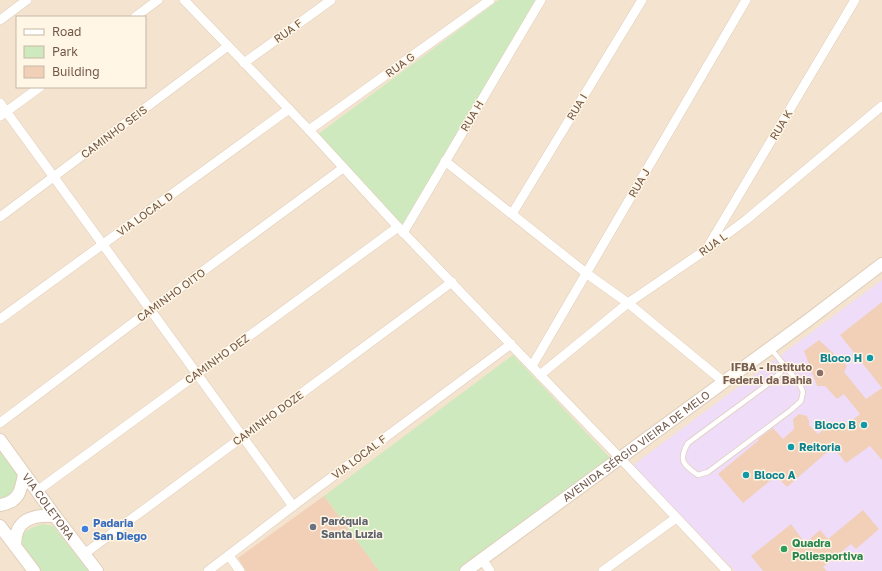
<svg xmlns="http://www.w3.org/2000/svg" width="882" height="571" font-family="'Golos Text',sans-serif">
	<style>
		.residential { fill: #f4e3ce; fill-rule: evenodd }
		.education { fill: #efdcf8 }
		.green { fill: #cfe9be }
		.building { fill: #f2d0b7 }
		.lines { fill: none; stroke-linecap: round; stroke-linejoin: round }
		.service-casing { stroke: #e0cebb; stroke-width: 6 }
		.minor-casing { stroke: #e0cebb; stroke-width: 10 }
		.tertiary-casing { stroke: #e0cebb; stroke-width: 14 }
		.service { stroke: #fff; stroke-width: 4.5 }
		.minor { stroke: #fff; stroke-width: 9 }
		.tertiary { stroke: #fff; stroke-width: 12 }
		.culture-dot { fill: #0f9aa8; stroke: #fff6e6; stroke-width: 1.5 }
		.education-dot { fill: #8d6e63; stroke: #fff6e6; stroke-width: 1.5 }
		.worship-dot { fill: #6b7280; stroke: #fff6e6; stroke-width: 1.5 }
		.shop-dot { fill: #3f7fe0; stroke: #fff6e6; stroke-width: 1.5 }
		.leisure-dot { fill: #2e9e5b; stroke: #fff6e6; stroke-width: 1.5 }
		.labels { text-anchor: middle; stroke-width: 3; stroke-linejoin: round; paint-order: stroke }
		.street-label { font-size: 11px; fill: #735847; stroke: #fff6e6 }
		.culture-label { font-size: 11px; font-weight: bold; fill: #0d838f; stroke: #fff6e6; text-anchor: end }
		.education-label { font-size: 11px; font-weight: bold; fill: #785e54; stroke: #fff6e6; text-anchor: end }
		.worship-label { font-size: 11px; font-weight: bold; fill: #5b616d; stroke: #fff6e6; text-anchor: start }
		.shop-label { font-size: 11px; font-weight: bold; fill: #366cbe; stroke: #fff6e6; text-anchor: start }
		.leisure-label { font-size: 11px; font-weight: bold; fill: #27864d; stroke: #fff6e6; text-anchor: start }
	</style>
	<rect width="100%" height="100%" fill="#fcf2df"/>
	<path class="residential" d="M0,0H882V571H0ZM17,17H145V87H17Z"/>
	<polygon class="education" points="882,280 882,571 735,571 632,466"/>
	<g class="green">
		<polygon points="499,0 536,0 403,227 317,135"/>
		<polygon points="513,355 613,461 462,571 379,571 324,496"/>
		<path d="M0,449C8,459 28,477 16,491C12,495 5,498 0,502Z"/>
		<path d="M43,524L53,526L89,571H41C26,551 6,534 43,524Z"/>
	</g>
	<g class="building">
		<polygon points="882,302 882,460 870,446 846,463 833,447 787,487 776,476 743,503 718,474 759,440 758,439 773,428 783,439 794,429 793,419 799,414 807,416 809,421 809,425 818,434 835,421 841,429 860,414 844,394 837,399 825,386 817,386 804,351 819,340 847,366 844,372 866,399 882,388 840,335"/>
		<polygon points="324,496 379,571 246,571 238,558"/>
		<polygon points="863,510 879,529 856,549 851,544 823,567 827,571 763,571 751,556 791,524 805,543 820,530 828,539"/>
	</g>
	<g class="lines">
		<g class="service-casing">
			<path id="service" d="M771,349L799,383L803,392L801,401L791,410L708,472L698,475C683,465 678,460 688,443L768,384L780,373L784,366"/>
		</g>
		<g class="minor-casing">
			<g id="minor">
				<polyline points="184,0 309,130 398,227 620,458 727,571"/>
				<polyline points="135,17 158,0"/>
				<polyline points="0,20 27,0"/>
				<polyline points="244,63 331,0"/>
				<polyline points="0,103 293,506"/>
				<polyline points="0,116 40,87"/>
				<polyline points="309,130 490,0"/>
				<polyline points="445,161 586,273 628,303 724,382"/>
				<polyline points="512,214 642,0"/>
				<polyline points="0,217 228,46"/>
				<polyline points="403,233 541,0"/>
				<polyline points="709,245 855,0"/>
				<polyline points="0,319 289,109"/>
				<polyline points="532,366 746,0"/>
				<polyline points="540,375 628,303 707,249 746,220 882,106"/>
				<polyline points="0,423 150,310 343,168"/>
				<polyline points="37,491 398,227"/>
				<polyline points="84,554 452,282"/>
				<polyline points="229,556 240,571"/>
				<polyline points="482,559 490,571"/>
				<polyline points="208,571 293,506 511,344"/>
				<polyline points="603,571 676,518"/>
			</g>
		</g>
		<g class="tertiary-casing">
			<g id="tertiary">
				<path id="s1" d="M0,440L55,516L97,571"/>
				<path d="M0,505C19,502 21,491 24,474"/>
				<polyline points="0,526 34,571"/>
				<path d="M15,545C15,520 32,514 55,516"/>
				<path id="s2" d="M466,571L807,321L882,264"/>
			</g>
		</g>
		<use href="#service" class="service"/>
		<use href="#minor" class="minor"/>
		<use href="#tertiary" class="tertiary"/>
	</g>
	<g class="culture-dot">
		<circle cx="870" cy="358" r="4"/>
		<circle cx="864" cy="425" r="4"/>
		<circle cx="791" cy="447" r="4"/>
		<circle cx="746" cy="475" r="4"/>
	</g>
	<circle class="education-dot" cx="820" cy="373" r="4"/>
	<circle class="worship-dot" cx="313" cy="527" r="4"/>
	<circle class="shop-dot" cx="85" cy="529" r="4"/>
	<circle class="leisure-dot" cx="784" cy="549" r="4"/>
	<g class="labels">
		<g class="street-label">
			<text transform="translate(288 31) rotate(-36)" y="4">RUA F</text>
			<text transform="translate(400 65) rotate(-36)" y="4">RUA G</text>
			<text transform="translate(577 107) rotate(-59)" y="4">RUA I</text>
			<text transform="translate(472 116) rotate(-59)" y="4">RUA H</text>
			<text transform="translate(781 125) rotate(-59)" y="4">RUA K</text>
			<text transform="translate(114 132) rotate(-37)" y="4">CAMINHO SEIS</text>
			<text transform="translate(639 183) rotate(-60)" y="4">RUA J</text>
			<text transform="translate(145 214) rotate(-36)" y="4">VIA LOCAL D</text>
			<text transform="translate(713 244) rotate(-36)" y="4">RUA L</text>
			<text transform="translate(171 295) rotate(-36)" y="4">CAMINHO OITO</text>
			<text transform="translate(217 359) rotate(-36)" y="4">CAMINHO DEZ</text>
			<text transform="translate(268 418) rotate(-36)" y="4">CAMINHO DOZE</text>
			<text dy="4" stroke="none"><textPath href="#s2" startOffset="211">AVENIDA SÉRGIO VIEIRA DE MELO</textPath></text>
			<text transform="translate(359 457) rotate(-37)" y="4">VIA LOCAL F</text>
			<text dy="4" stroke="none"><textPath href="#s1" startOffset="82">VIA COLETORA</textPath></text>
		</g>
		<g class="culture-label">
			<text x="862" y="362">Bloco H</text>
			<text x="856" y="429">Bloco B</text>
			<text x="799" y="451" text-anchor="start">Reitoria</text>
			<text x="754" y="479" text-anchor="start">Bloco A</text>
		</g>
		<g class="education-label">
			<text x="812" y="371">IFBA - Instituto<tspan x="812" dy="13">Federal da Bahia</tspan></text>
		</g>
		<g class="worship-label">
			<text x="321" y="525">Paróquia<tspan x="321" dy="13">Santa Luzia</tspan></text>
		</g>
		<g class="shop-label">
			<text x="93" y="527">Padaria<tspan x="93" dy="13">San Diego</tspan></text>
		</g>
		<g class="leisure-label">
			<text x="792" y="547">Quadra<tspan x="792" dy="13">Poliesportiva</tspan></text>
		</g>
	</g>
	<rect x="16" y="16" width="130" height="72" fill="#fff6e6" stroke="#c7b7a6"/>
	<rect x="24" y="29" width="20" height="6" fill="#ffffff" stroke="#c7b7a6"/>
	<text x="52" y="36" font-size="12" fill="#735847">Road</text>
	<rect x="24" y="46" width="20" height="12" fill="#cfe9be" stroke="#c7b7a6"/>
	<text x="52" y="56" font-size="12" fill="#735847">Park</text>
	<rect x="24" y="66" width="20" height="12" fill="#f2d0b7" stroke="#c7b7a6"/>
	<text x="52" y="76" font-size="12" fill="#735847">Building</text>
</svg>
